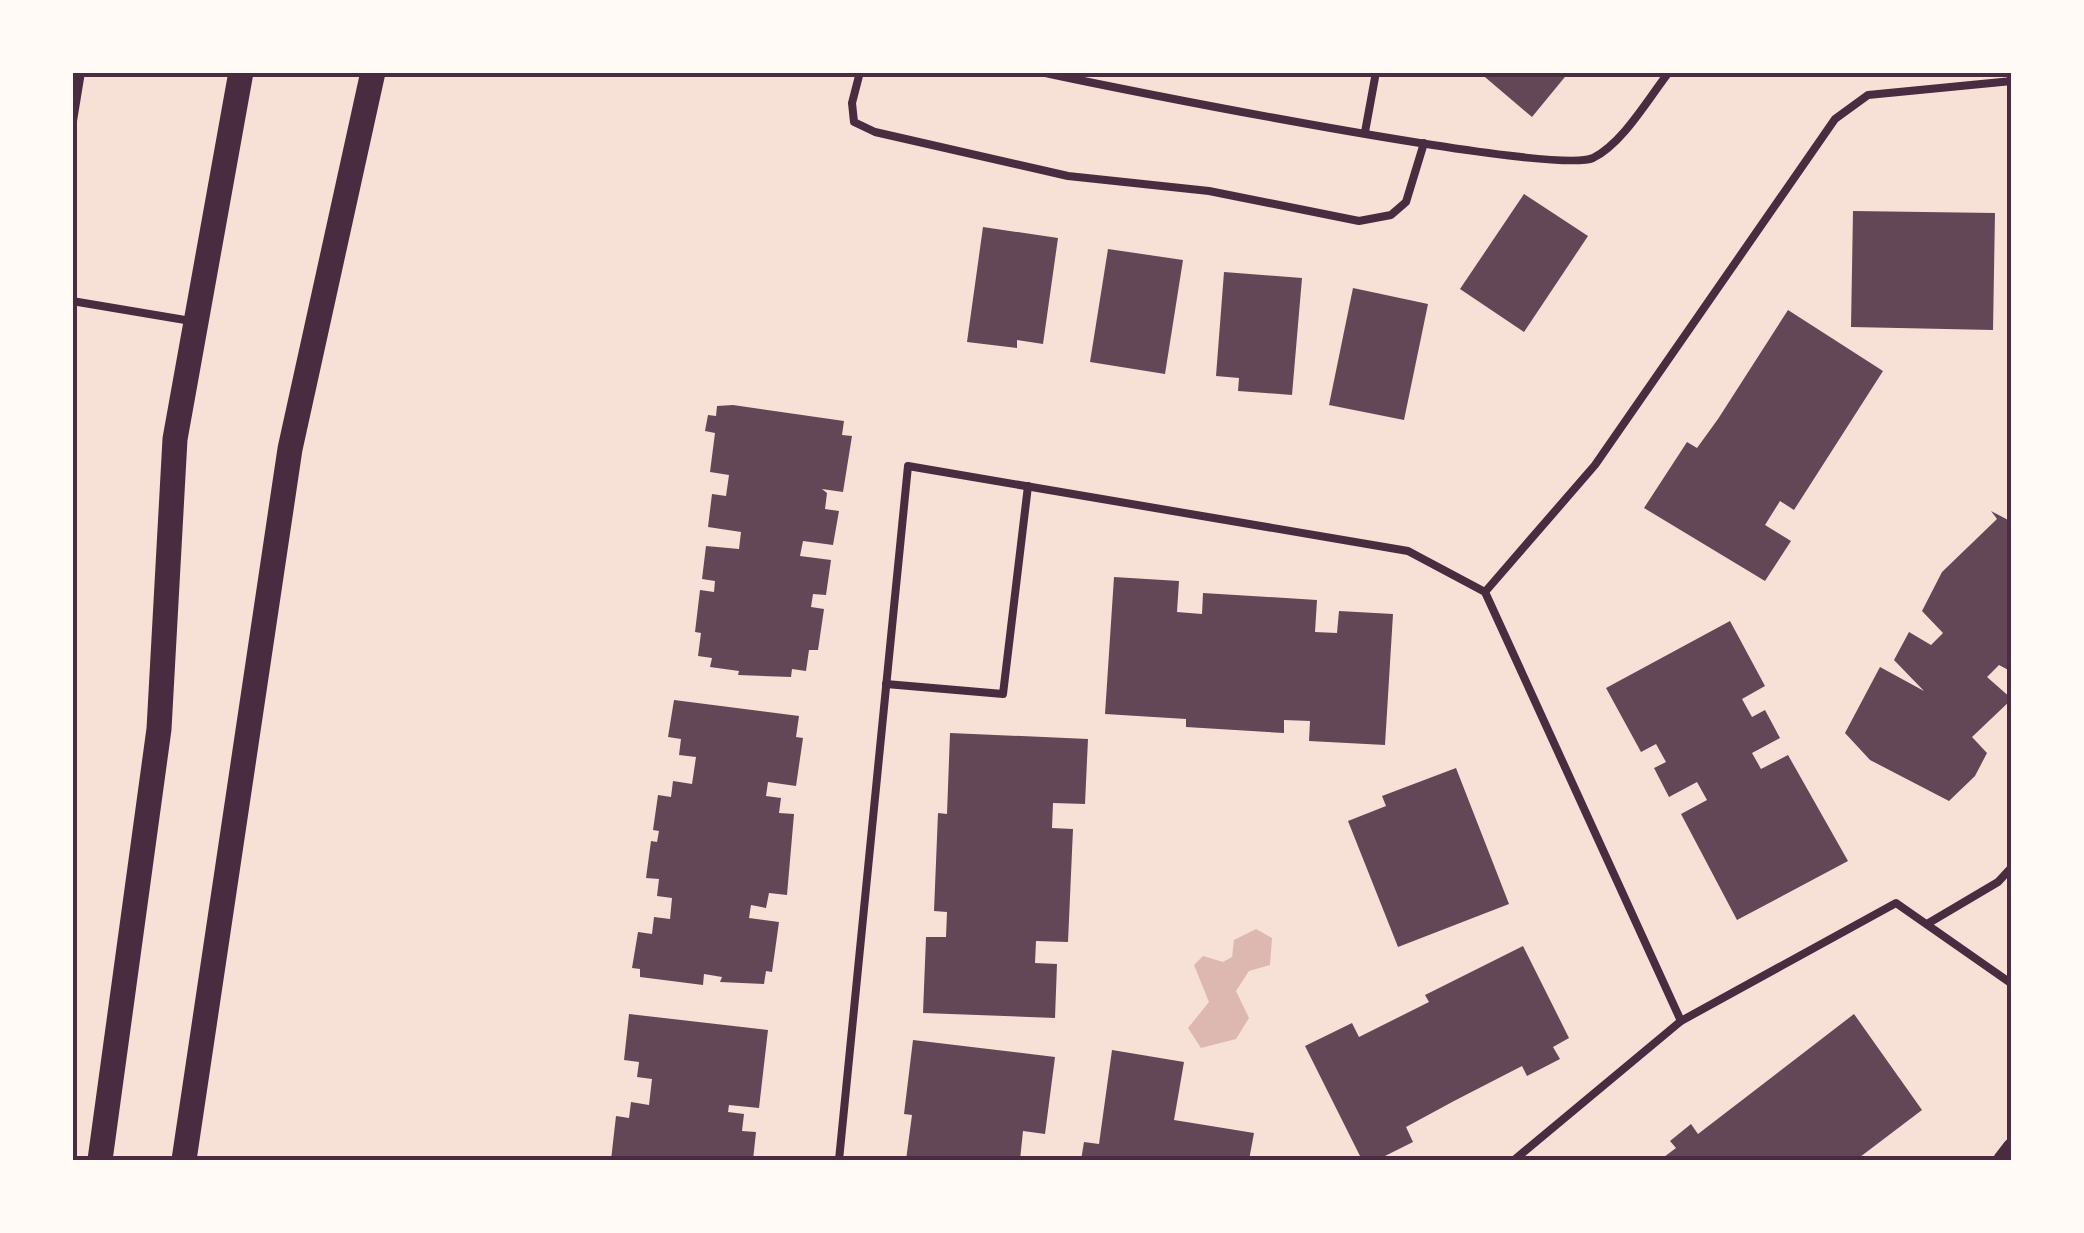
<svg xmlns="http://www.w3.org/2000/svg" width="2084" height="1233" font-family="'Playfair Display',serif">
	<style>
		.water { fill: #dcb8b0 }
		.building { fill: #644757 }
		.lines { fill: none; stroke-linecap: round; stroke-linejoin: round }
		.service { stroke: #4a2c40; stroke-width: 8 }
		.tertiary { stroke: #4a2c40; stroke-width: 18 }
		.primary { stroke: #4a2c40; stroke-width: 25 }
		.neatline { fill: none; stroke: #4a2c40; stroke-width: 4 }
	</style>
	<rect width="100%" height="100%" fill="#f7e1d7"/>
	<polygon class="water" points="1256,929 1272,938 1270,965 1249,971 1236,991 1249,1018 1236,1039 1201,1048 1188,1028 1209,1002 1194,965 1203,956 1223,962 1232,957 1234,940"/>
	<g class="building">
		<polygon points="1479,72 1569,72 1532,117"/>
		<polygon points="1524,194 1588,236 1524,332 1460,289"/>
		<polygon points="1853,211 1995,213 1993,330 1851,327"/>
		<polygon points="983,227 1058,238 1043,344 1017,340 1017,348 967,342"/>
		<polygon points="1108,249 1183,260 1165,374 1090,362"/>
		<polygon points="1224,272 1302,278 1292,395 1238,391 1239,378 1216,376"/>
		<polygon points="1353,288 1428,304 1404,420 1329,405"/>
		<polygon points="1788,310 1883,371 1794,510 1780,501 1765,525 1791,541 1765,581 1644,508 1687,442 1697,448 1718,419"/>
		<polygon points="733,405 844,421 842,435 852,436 843,492 822,489 827,493 825,509 839,511 833,545 803,541 800,556 831,560 826,595 813,594 811,607 824,609 818,650 809,650 806,671 792,669 791,677 738,675 739,671 710,667 712,658 698,656 701,633 695,632 700,590 714,592 715,581 702,579 706,546 739,549 741,532 708,527 712,494 726,496 729,475 710,472 715,433 705,431 708,415 716,416 717,406"/>
		<polygon points="1991,511 2012,522 2012,672 1999,665 1987,677 2012,699 1972,737 1987,753 1975,776 1949,801 1870,760 1845,733 1880,667 1924,691 1894,660 1909,632 1931,645 1943,633 1922,611 1942,572 1997,519"/>
		<polygon points="1114,577 1179,581 1177,612 1202,614 1203,593 1317,600 1315,632 1337,633 1339,611 1393,614 1385,745 1309,741 1310,721 1284,720 1284,733 1186,727 1186,719 1105,714"/>
		<polygon points="1730,621 1765,686 1742,699 1752,717 1765,710 1780,738 1752,753 1761,769 1788,755 1848,861 1737,920 1681,814 1707,800 1697,782 1669,797 1654,768 1666,762 1656,744 1641,752 1606,688"/>
		<polygon points="674,700 799,716 796,737 803,738 796,786 768,782 766,796 781,798 779,813 794,814 787,895 769,893 766,908 751,905 749,918 779,922 772,972 766,971 764,984 720,982 722,977 704,974 703,985 640,977 640,969 632,968 638,932 652,934 654,917 670,919 672,898 657,896 659,879 646,878 651,841 657,842 659,831 653,830 658,795 671,797 673,781 692,784 696,757 679,755 681,739 668,737"/>
		<polygon points="950,733 1088,739 1085,804 1053,803 1052,828 1073,829 1068,942 1036,941 1035,963 1057,964 1055,1018 923,1013 926,937 946,937 947,912 934,911 938,813 947,814"/>
		<polygon points="1456,768 1509,904 1398,947 1348,821 1386,806 1382,796"/>
		<polygon points="1523,946 1569,1038 1553,1047 1560,1059 1527,1076 1522,1066 1454,1101 1406,1127 1413,1142 1377,1160 1362,1160 1305,1046 1352,1023 1359,1037 1429,1002 1425,995"/>
		<polygon points="629,1014 768,1030 759,1108 729,1105 728,1112 744,1114 742,1131 756,1132 753,1160 611,1160 616,1116 629,1118 631,1102 649,1105 652,1079 637,1077 639,1062 624,1060"/>
		<polygon points="1854,1014 1922,1110 1860,1157 1863,1160 1660,1160 1676,1148 1670,1141 1691,1124 1698,1134"/>
		<polygon points="913,1040 1055,1057 1045,1134 1023,1131 1020,1160 906,1160 912,1115 904,1114"/>
		<polygon points="1112,1050 1184,1062 1174,1120 1254,1133 1249,1160 1081,1160 1084,1142 1099,1144"/>
	</g>
	<g class="lines">
		<g class="service">
			<polyline points="860,72 852,103 854,122 875,132 1068,176 1209,191 1359,221 1391,215 1406,202 1424,143"/>
			<path d="M1041,72C1113,88 1553,176 1593,158C1623,143 1648,99 1669,72"/>
			<polyline points="72,127 81,72"/>
			<polyline points="1365,132 1376,72"/>
			<polyline points="72,301 191,321"/>
			<polyline points="1485,592 1595,465 1835,119 1868,95 2012,81"/>
			<polyline points="886,684 1003,694 1028,486"/>
			<polyline points="1927,924 1998,882 2012,867"/>
			<polyline points="839,1160 908,466 1408,551 1485,592 1681,1021 1896,903 2012,984"/>
			<polyline points="1514,1160 1681,1021"/>
		</g>
		<polyline class="tertiary" points="2002,1160 2012,1147"/>
		<g class="primary">
			<polyline points="100,1160 159,729 175,439 241,72"/>
			<polyline points="184,1160 290,449 373,72"/>
		</g>
	</g>
	<rect width="2084" height="1233" fill="none" stroke="#fffaf5" stroke-width="150"/>
	<rect x="75" y="75" width="1934" height="1083" class="neatline"/>
</svg>
